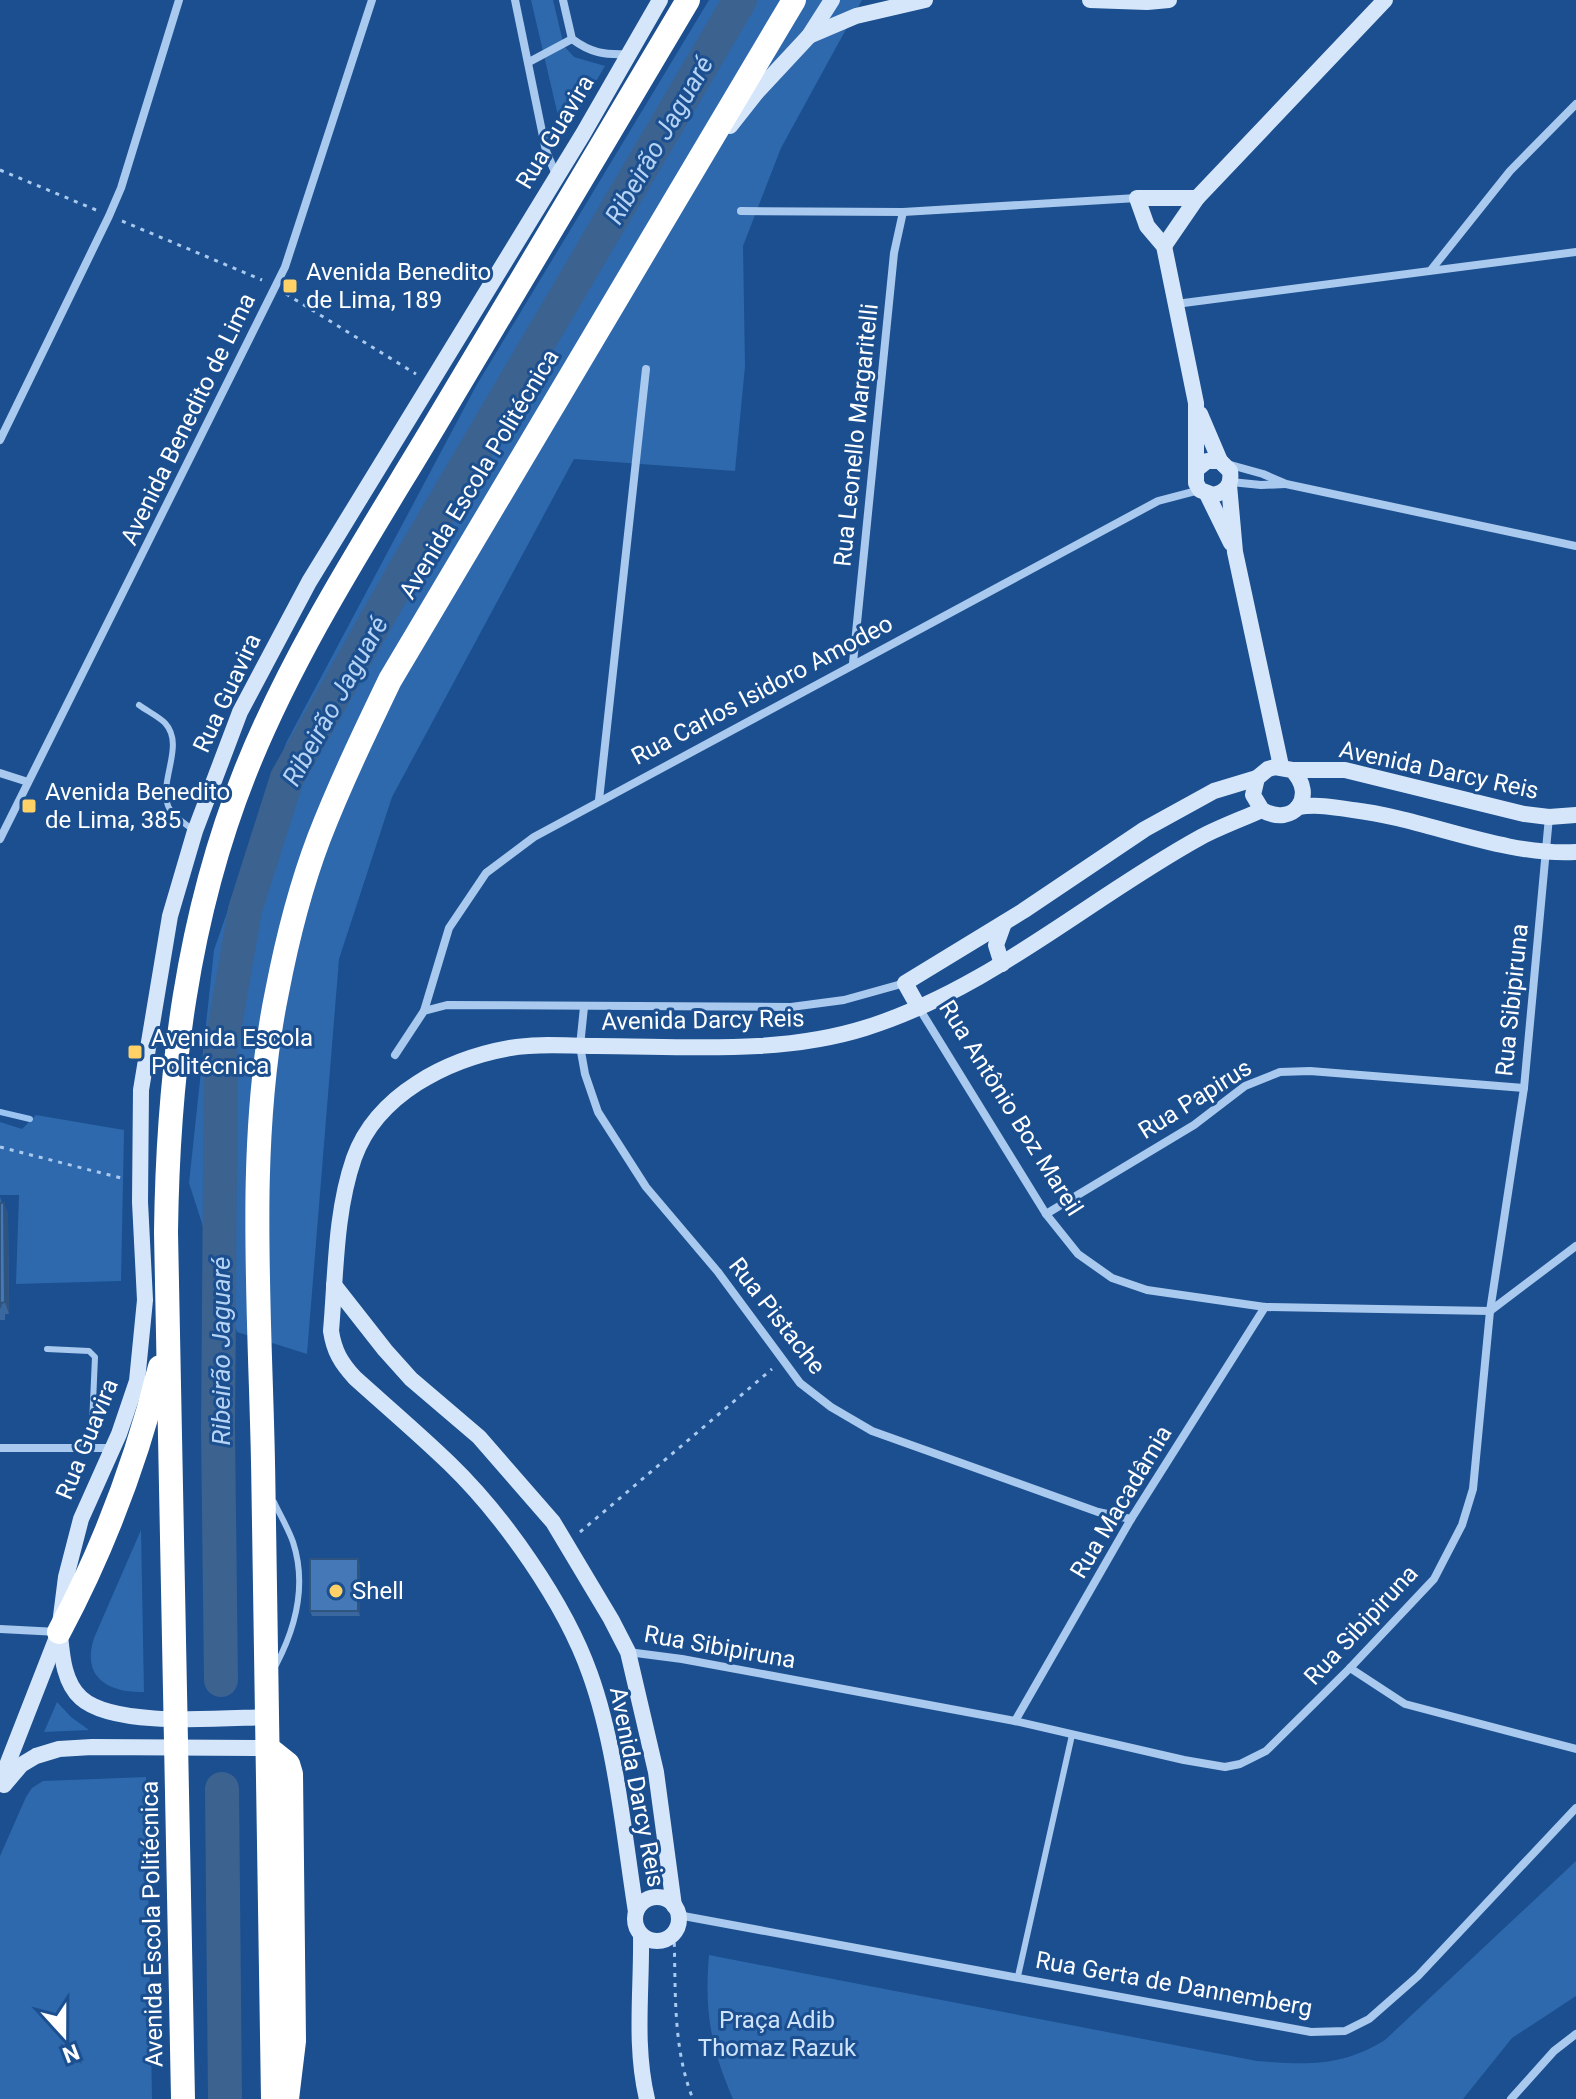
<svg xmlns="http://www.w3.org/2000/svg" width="1576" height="2099" font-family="Roboto,sans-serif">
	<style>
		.green { fill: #2e69ad }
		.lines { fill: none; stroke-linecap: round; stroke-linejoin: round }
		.stream { stroke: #9cc4f0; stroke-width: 6 }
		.river { stroke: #3c6290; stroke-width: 34 }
		.path { stroke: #a9c9ee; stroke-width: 3; stroke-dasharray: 4 6; stroke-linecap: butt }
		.lane { stroke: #a9c9ee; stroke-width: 6 }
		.street { stroke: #a9c9ee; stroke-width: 8 }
		.secondary { stroke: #d6e6fa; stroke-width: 16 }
		.highway { stroke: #fff; stroke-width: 24 }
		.wall { fill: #3a679d }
		.shaded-wall { fill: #305480 }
		.building { fill: #4478b7; stroke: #305480; stroke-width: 2 }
		.poi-dot { fill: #ffd166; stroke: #1b4f8f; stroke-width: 3 }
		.labels { text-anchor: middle; stroke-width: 6; stroke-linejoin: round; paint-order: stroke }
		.street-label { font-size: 24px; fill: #fff; stroke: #1b4f8f }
		.poi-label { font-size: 24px; fill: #fff; stroke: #1b4f8f; text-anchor: start }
		.park-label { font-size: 24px; fill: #cfe3fa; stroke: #1b4f8f }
		.water-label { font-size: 26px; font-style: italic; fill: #b5d3f5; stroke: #1b4f8f }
	</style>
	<rect width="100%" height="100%" fill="#1b4f8f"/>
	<g class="green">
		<polygon points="531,0 553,0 564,46 574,57 605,66 563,137"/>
		<polygon points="709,0 862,0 781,148 743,246 745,366 735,471 574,459 392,797 339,959 307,1354 237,1332 189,1183 214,950 286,743 476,386"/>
		<polygon points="36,1115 124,1130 121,1281 16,1284 19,1195 0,1195 0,1122 22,1129"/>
		<path d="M141,1530L144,1692C109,1693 81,1678 94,1638Z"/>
		<polygon points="57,1702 71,1717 89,1730 44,1732"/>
		<polygon points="146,1777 152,2099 0,2099 0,1856 26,1797 32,1788 43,1781"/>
		<path d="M1576,1861V1996L1512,2038L1463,2099H733C711,2048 704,2011 709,1955L1257,2061C1307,2065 1341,2067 1385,2040Z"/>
	</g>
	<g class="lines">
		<polyline class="stream" points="0,1112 30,1119"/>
		<g class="river">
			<polyline points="221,1680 218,1429 221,1048 245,910 287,778 406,568 740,0"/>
			<polyline points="222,1789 225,2099"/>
		</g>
		<g class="path">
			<polyline points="0,170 96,210"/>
			<polyline points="122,221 262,280"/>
			<polyline points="286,294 416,374"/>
			<polyline points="0,1147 121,1178"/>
			<polyline points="580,1532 772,1369"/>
			<path d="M674,1933C676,1988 672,2047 693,2099"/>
		</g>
		<g class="lane">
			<path d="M139,705C147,711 158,716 165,723C186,746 157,782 169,808C174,817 184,823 192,829"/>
			<polyline points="47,1349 89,1351 95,1357 91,1448"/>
			<path d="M274,1502C280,1515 288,1528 293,1542C307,1585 296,1627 276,1665"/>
			<polyline points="1018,1976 1072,1735"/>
		</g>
		<g class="street">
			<polyline points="515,0 546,151 557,177"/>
			<path d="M563,0L572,39C591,53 604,55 628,54"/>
			<polyline points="529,62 572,39"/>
			<polyline points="741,211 903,212 1137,198"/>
			<polyline points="1431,270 1510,171 1576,104"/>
			<polyline points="1176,304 1576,252"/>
			<polyline points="0,440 109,216 121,188 179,0"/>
			<polyline points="1227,464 1263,474 1286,484 1576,546"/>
			<polyline points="1231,482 1261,485 1285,484"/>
			<polyline points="853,663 894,253 903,212"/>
			<polyline points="0,773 28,782"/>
			<polyline points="599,800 646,369"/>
			<polyline points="0,839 285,267 372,0"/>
			<polyline points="584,1007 580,1046 585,1074 598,1112 646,1187 718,1272 800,1383 831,1407 872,1431 1098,1512 1131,1519"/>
			<polyline points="919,1008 1046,1214 1078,1254 1112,1278 1147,1290 1265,1307 1490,1311 1576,1246"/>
			<polyline points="424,1011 449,928 486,873 534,837 1158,501 1200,490"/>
			<polyline points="395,1055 424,1011 447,1005 791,1007 844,1000 905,983"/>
			<polyline points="1046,1214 1194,1125 1245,1086 1280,1072 1310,1071 1524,1088"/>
			<polyline points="0,1448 112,1448"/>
			<polyline points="0,1629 58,1632"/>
			<polyline points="628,1652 682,1659 1015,1721 1184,1760 1225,1767 1240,1764 1266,1751 1350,1668 1434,1579 1462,1525 1473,1489 1490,1311 1524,1088 1549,817"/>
			<polyline points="1350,1668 1405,1704 1576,1749"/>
			<polyline points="1015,1721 1131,1519 1265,1307"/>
			<polyline points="678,1915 1311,2032 1345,2031 1369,2019 1418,1976 1576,1808"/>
			<polyline points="1511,2099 1554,2051 1576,2034"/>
		</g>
		<g class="secondary">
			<polyline points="1090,0 1147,2 1169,0"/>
			<polyline points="809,36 856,16 925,0"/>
			<polyline points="730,126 756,93 809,36 832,0"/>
			<polyline points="1164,246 1197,198"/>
			<polyline points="1200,414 1220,461"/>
			<path d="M1197,469L1207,461H1220L1230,471C1232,484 1227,492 1213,495L1200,490L1196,483V403L1164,246L1147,226L1137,198H1197L1385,0"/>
			<polyline points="1229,485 1235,552 1281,766"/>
			<polyline points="1207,494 1231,543"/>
			<path d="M1292,770C1318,796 1293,828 1262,810L1253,795L1257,778L1268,769L1275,767L1292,770H1345L1524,814L1549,817L1576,815"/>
			<path d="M1298,807C1317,804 1334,807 1353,810C1427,819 1501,856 1576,852"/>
			<polyline points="1002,964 996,945 1004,923"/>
			<polyline points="919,1008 905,983 1023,911 1145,829 1214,791 1257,778"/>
			<polyline points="334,1285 385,1350 411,1379 479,1437 553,1522 611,1619 628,1652 656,1772 674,1906"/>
			<path d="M60,1635C62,1656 64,1683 81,1698C114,1728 223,1718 268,1717"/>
			<polyline points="0,1783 59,1632 66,1577 81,1519 119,1434 137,1381 145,1300 140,1202 141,1090 170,916 195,831 240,712 309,582 583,134 660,0"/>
			<polyline points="4,1785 21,1765 36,1756 59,1749 92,1747 268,1748"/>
			<circle cx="657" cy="1919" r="22"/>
			<path d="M636,1912C624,1836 616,1746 590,1674C565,1603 503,1515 449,1463C419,1434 386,1406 355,1378C341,1363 334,1351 331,1331C336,1273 335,1213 354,1158C377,1094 448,1059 510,1048C537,1043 568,1046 595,1046C684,1046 779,1055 865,1028C990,989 1088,899 1201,837C1220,827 1242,819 1262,810"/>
			<path d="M641,1935C642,1990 634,2045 647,2099"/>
		</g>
		<g class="highway">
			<path d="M59,1632C104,1548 137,1459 160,1367"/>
			<polyline points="268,1748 288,1764 291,1774 294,2041 287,2099"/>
			<path d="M183,2099L166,1232C168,1075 187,917 246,770C295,648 369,535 436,423C521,282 604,141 688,0"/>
			<path d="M273,2099C270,1886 267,1674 263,1462C260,1309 246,1142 277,992C287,940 300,888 319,838C340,784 365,732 390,680L794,0"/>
		</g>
	</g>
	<g class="wall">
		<polygon points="0,1197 2,1203 4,1203 8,1214 9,1314 5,1314 5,1320 0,1320"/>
		<polygon points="360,1565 360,1616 312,1616 310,1611"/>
	</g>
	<g class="shaded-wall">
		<polygon points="4,1203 8,1214 9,1314 5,1302"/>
		<polygon points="358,1559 360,1565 360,1616 358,1611"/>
	</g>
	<g class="building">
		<polygon points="0,1203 4,1203 5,1302 1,1303 0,1308"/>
		<rect x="310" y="1559" width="48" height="52"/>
	</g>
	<g class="poi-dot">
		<rect x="282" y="278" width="16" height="16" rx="4"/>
		<rect x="21" y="798" width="16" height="16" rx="4"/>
		<rect x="127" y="1044" width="16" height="16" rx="4"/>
		<circle cx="336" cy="1591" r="8"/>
	</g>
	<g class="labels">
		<g class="street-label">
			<text transform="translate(555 132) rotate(-59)" y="8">Rua Guavira</text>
			<text transform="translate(188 419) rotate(-64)" y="8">Avenida Benedito de Lima</text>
			<text transform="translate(856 435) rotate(-84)" y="8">Rua Leonello Margaritelli</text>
			<text transform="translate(479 474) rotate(-59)" y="8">Avenida Escola Politécnica</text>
			<text transform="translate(762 690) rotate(-28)" y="8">Rua Carlos Isidoro Amodeo</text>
			<text transform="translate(227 693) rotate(-65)" y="8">Rua Guavira</text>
			<text transform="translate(1439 770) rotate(12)" y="8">Avenida Darcy Reis</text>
			<text transform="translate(1512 1000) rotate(-84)" y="8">Rua Sibipiruna</text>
			<text transform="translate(703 1020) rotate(-1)" y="8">Avenida Darcy Reis</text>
			<text transform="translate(1195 1099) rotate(-32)" y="8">Rua Papirus</text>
			<text transform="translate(1011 1108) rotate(58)" y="8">Rua Antônio Boz Mareil</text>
			<text transform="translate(777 1316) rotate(52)" y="8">Rua Pistache</text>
			<text transform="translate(87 1439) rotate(-68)" y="8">Rua Guavira</text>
			<text transform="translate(1121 1502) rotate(-59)" y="8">Rua Macadâmia</text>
			<text transform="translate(1361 1625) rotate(-47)" y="8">Rua Sibipiruna</text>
			<text transform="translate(720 1647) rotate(10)" y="8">Rua Sibipiruna</text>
			<text transform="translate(637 1787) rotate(79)" y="8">Avenida Darcy Reis</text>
			<text transform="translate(152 1924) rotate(-91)" y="8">Avenida Escola Politécnica</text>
			<text transform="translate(1174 1984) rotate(10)" y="8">Rua Gerta de Dannemberg</text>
		</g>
		<g class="poi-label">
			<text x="306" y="280">Avenida Benedito<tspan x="306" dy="28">de Lima, 189</tspan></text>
			<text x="45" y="800">Avenida Benedito<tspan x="45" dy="28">de Lima, 385</tspan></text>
			<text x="151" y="1046">Avenida Escola<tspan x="151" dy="28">Politécnica</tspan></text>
			<text x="352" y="1599">Shell</text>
		</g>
		<g class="park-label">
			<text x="777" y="2028">Praça Adib<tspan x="777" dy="28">Thomaz Razuk</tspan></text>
		</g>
		<g class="water-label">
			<text transform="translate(659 140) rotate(-60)" y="9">Ribeirão Jaguaré</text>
			<text transform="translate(335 701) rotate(-61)" y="9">Ribeirão Jaguaré</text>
			<text transform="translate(221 1351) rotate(-90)" y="9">Ribeirão Jaguaré</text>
		</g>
	</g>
	<g transform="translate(64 2035) rotate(159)" stroke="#1b4f8f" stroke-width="6" paint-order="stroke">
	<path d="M0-6L14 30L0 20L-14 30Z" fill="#ffffff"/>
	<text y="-12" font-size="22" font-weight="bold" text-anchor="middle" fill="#ffffff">N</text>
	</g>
</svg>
